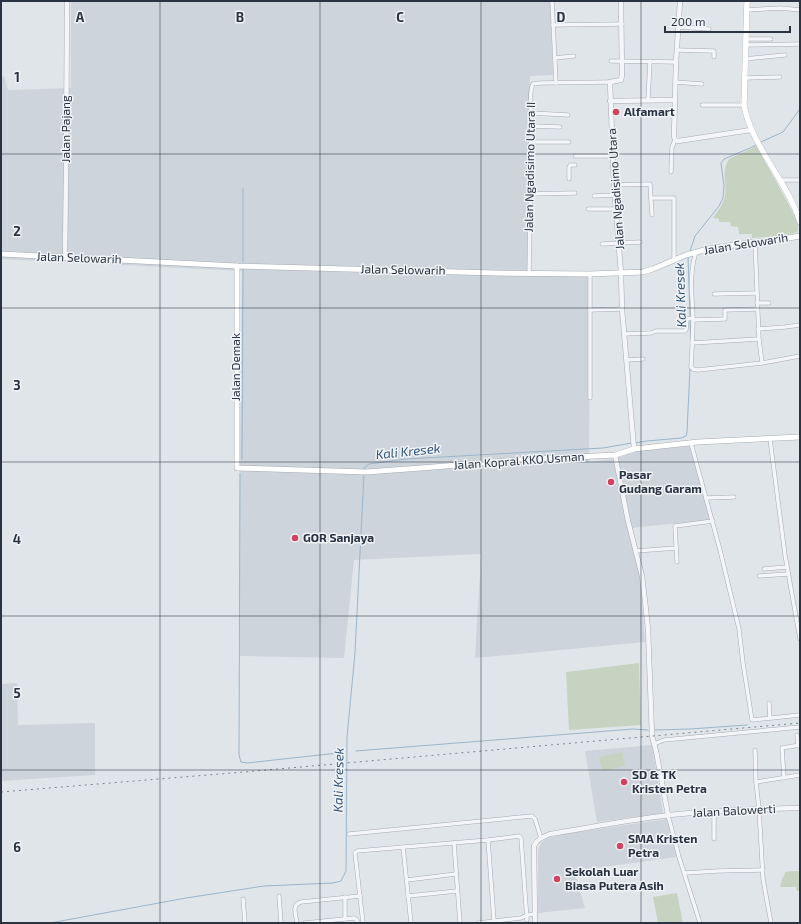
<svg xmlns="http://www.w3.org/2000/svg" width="801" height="924" font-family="'Exo 2',sans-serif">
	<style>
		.built { fill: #ced4db }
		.green { fill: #c7d3c1 }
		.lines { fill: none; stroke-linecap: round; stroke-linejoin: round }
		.stream { stroke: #9bb5ca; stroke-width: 1 }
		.minor-casing { stroke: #a5acb3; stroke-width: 4.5 }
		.tertiary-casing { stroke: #a5acb3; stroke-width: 5.5 }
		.secondary-casing { stroke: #a5acb3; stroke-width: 6 }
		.primary-casing { stroke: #9faab5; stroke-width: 6 }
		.minor { stroke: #f3f5f8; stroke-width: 3.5 }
		.tertiary { stroke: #f3f5f8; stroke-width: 4.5 }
		.secondary { stroke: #fff; stroke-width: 5 }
		.primary { stroke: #fff; stroke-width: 5.5 }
		.rail { stroke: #7a8593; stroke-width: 1; stroke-dasharray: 2 4; stroke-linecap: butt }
		.grid { fill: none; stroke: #293341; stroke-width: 1; stroke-opacity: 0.55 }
		.poi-dot { fill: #d04462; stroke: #f0f3f7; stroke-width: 1.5 }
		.labels { text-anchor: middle; stroke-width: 3; stroke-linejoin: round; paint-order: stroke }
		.poi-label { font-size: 12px; font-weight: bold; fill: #293341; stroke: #f0f3f7; text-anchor: start }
		.street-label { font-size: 12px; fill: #293341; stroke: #f0f3f7 }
		.water-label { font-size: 13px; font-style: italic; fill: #325576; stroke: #f0f3f7 }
		.grid-label { font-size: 13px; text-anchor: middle; font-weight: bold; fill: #293341; stroke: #f0f3f7; stroke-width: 3; stroke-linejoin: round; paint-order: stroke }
	</style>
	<rect width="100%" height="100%" fill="#e0e5e9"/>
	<g class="built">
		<polygon points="71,1 550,1 553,75 530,76 527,275 590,274 589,462 613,459 638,451 691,444 712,520 639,527 628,529 640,577 645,642 475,658 481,554 354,560 344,658 240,656 239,533 242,271 1,259 1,77 4,76 8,90 71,88"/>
		<polygon points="17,683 18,725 95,723 95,775 1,781 1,684"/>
		<polygon points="652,745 663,813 597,822 585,751"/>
		<polygon points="667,819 677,857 574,871 585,908 538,913 538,850 541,843 546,839 563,834 572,865 563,834"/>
	</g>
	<g class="green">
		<path d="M757,146L796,218C798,223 799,227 797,232L782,236L752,238V234H739L738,227L731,226L730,222H719V219L713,218C718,211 723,204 725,196C727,184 721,170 729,159Z"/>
		<polygon points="639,663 641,725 569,730 566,672"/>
		<polygon points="622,752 625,766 602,771 599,757"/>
		<polygon points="794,871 800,871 800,891 797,891 796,887 780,887 782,879 784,876 785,872"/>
		<polygon points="677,893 683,923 658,923 653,897"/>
	</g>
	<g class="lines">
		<g class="stream">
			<polyline points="761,142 783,132 800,109"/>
			<polyline points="243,188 243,262"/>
			<polyline points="690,251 695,236 719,206 723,198 724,186 721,163 724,159 757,145"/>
			<polyline points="688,256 690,316"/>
			<polyline points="690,320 691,340"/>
			<polyline points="635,443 647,441 681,438 686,436 687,432 690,368"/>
			<polyline points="242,459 243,269"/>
			<polyline points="364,471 364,468 369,464 406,459 603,448 632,443"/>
			<polyline points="240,474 239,755 241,762 247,763 338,753"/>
			<polyline points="655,730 690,729 747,725"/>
			<polyline points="356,751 633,729 648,730"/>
			<polyline points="50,923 186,898 264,886 333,883 341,881 346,871 347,737 355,653 364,474"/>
		</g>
		<g class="minor-casing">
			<g id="minor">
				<polyline points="552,1 556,83"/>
				<polyline points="746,10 781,8 800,10"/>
				<polyline points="553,25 622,24"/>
				<polyline points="678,27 709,29"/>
				<polyline points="745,39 771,39"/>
				<polyline points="745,45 800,44"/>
				<polyline points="677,50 714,51 714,57"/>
				<polyline points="555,58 574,56"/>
				<polyline points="745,59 785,55"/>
				<polyline points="611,61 676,62"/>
				<polyline points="745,78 780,77"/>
				<polyline points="675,82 702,84"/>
				<polyline points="648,100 650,61"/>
				<polyline points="702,105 744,105"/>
				<polyline points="531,113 568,115"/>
				<polyline points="531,126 560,127"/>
				<polyline points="531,142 569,142"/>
				<polyline points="575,156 613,156"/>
				<polyline points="570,165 575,165"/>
				<polyline points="569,167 569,179"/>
				<polyline points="671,172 672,147 675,140"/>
				<polyline points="780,180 800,180"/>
				<polyline points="614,185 650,184 652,215"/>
				<polyline points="530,194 575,193"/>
				<polyline points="594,196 615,195"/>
				<polyline points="651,198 674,198 674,260"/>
				<polyline points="588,209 616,209"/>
				<polyline points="755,242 759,339 762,363"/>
				<polyline points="602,244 640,242"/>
				<path d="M696,252C689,273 692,296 693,317C693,333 692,350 691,367L693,369L698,370L762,363L800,356"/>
				<path d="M529,274C530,225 531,175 531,126C532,115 528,92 533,84L540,83L610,82"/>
				<polyline points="714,294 757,293"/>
				<polyline points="757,303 769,303"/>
				<polyline points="590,310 622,309"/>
				<polyline points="693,320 725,319 725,310 757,309"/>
				<polyline points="758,329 785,327 800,325"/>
				<polyline points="624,334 651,333 656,331 685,331 686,330 687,319 693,318"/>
				<polyline points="692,343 759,339"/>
				<polyline points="627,360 643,359"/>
				<polyline points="590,398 590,274"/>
				<polyline points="770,439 785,555 800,639"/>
				<polyline points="691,443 720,550 739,629 743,663 752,720 800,715"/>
				<polyline points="706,498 734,497"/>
				<polyline points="636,551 676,548"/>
				<polyline points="677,562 675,526 713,521"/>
				<polyline points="764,569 787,567"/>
				<polyline points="759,576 788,574"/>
				<polyline points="769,703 770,718"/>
				<polyline points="797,735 798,746"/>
				<polyline points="654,744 664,740 800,727"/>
				<polyline points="755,750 756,782 759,809 763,879 771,923"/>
				<polyline points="784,778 782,748 800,745"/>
				<polyline points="756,782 800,775"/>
				<polyline points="668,815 679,857 700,923"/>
				<polyline points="349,834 532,816 535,819 541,838"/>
				<polyline points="714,839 714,812"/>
				<polyline points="488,840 494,921"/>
				<polyline points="454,843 460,923"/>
				<polyline points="403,847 411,923"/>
				<polyline points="685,873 717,871 763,870"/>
				<polyline points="407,880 456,874"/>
				<polyline points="279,896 281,923"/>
				<polyline points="408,896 457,891"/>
				<polyline points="243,899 245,923"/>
				<polyline points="345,919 345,897"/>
				<path d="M297,923C296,915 291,905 301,902L360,896"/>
				<polyline points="305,923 354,918 357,920 357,923"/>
				<polyline points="363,923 355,853 357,851 488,840 519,836 521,838 527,920"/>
				<polyline points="478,923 521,918 527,915 535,914"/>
			</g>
		</g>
		<g class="tertiary-casing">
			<g id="tertiary">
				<polyline points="621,1 622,75 621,80 610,82 614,185 621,273 622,309 634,449"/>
				<polyline points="680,1 676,62 674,136 675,140 678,141 711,136 751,130"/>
				<polyline points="610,101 675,100"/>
				<polyline points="65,257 66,176 67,1"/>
				<polyline points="615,455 628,521 642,576 645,601 648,629 652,736 656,751 668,815"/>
				<path d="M535,923L534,846C537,839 543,837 550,834C593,827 637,818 680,814C720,810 760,809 800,808"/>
			</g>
		</g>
		<g class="secondary-casing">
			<g id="secondary">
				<polyline points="1,254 237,266 496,273 590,274 643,272 653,269 686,255 708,249 755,242 777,240 800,236"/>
				<polyline points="237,266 237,468 366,472 421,468 533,459 615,455 634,449 698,442 800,437"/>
			</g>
		</g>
		<g class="primary-casing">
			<path id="primary" d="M747,1L744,105C752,148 787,180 800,222"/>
		</g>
		<use href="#minor" class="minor"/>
		<use href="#tertiary" class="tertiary"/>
		<use href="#secondary" class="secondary"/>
		<use href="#primary" class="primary"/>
		<polyline class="rail" points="1,792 244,772 800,723"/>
	</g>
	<path class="grid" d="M160,1V923M320,1V923M481,1V923M641,1V923M1,154H800M1,308H800M1,462H800M1,616H800M1,770H800"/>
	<g class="poi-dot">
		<circle cx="616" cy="112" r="4"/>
		<circle cx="611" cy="482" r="4"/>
		<circle cx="295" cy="538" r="4"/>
		<circle cx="624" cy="782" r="4"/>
		<circle cx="620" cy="846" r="4"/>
		<circle cx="557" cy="879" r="4"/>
	</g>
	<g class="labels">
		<g class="poi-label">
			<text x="624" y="116">Alfamart</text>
			<text x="619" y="479">Pasar<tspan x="619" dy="14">Gudang Garam</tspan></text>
			<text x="303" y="542">GOR Sanjaya</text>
			<text x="632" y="779">SD &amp; TK<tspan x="632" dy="14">Kristen Petra</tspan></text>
			<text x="628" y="843">SMA Kristen<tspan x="628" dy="14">Petra</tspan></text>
			<text x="565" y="876">Sekolah Luar<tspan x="565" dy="14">Biasa Putera Asih</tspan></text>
		</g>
		<g class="street-label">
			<text transform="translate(66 129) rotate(-90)" y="4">Jalan Pajang</text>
			<text transform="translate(530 167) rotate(-89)" y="4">Jalan Ngadisimo Utara II</text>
			<text transform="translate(616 189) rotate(-94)" y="4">Jalan Ngadisimo Utara</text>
			<text transform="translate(746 244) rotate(-9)" y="4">Jalan Selowarih</text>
			<text transform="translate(79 258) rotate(2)" y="4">Jalan Selowarih</text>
			<text transform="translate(403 270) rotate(1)" y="4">Jalan Selowarih</text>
			<text transform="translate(236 367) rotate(-90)" y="4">Jalan Demak</text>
			<text transform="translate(519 461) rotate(-4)" y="4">Jalan Kopral KKO Usman</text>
			<text transform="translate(734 811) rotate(-3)" y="4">Jalan Balowerti</text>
		</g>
		<g class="water-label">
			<text transform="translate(680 295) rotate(-92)" y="5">Kali Kresek</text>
			<text transform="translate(408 451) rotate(-6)" y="5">Kali Kresek</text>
			<text transform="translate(338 780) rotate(-89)" y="5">Kali Kresek</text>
		</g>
	</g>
	<g class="grid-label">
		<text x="80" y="22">A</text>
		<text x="240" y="22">B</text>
		<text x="400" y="22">C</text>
		<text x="561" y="22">D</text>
		<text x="17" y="82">1</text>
		<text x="17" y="236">2</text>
		<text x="17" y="390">3</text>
		<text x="17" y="544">4</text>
		<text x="17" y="698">5</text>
		<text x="17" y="852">6</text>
	</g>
	<rect width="801" height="924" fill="none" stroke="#293341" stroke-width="4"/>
	<path d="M665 26v6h125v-6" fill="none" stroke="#293341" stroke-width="2"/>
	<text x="671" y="26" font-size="12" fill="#293341" stroke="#f0f3f7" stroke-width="3" paint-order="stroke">200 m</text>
</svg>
